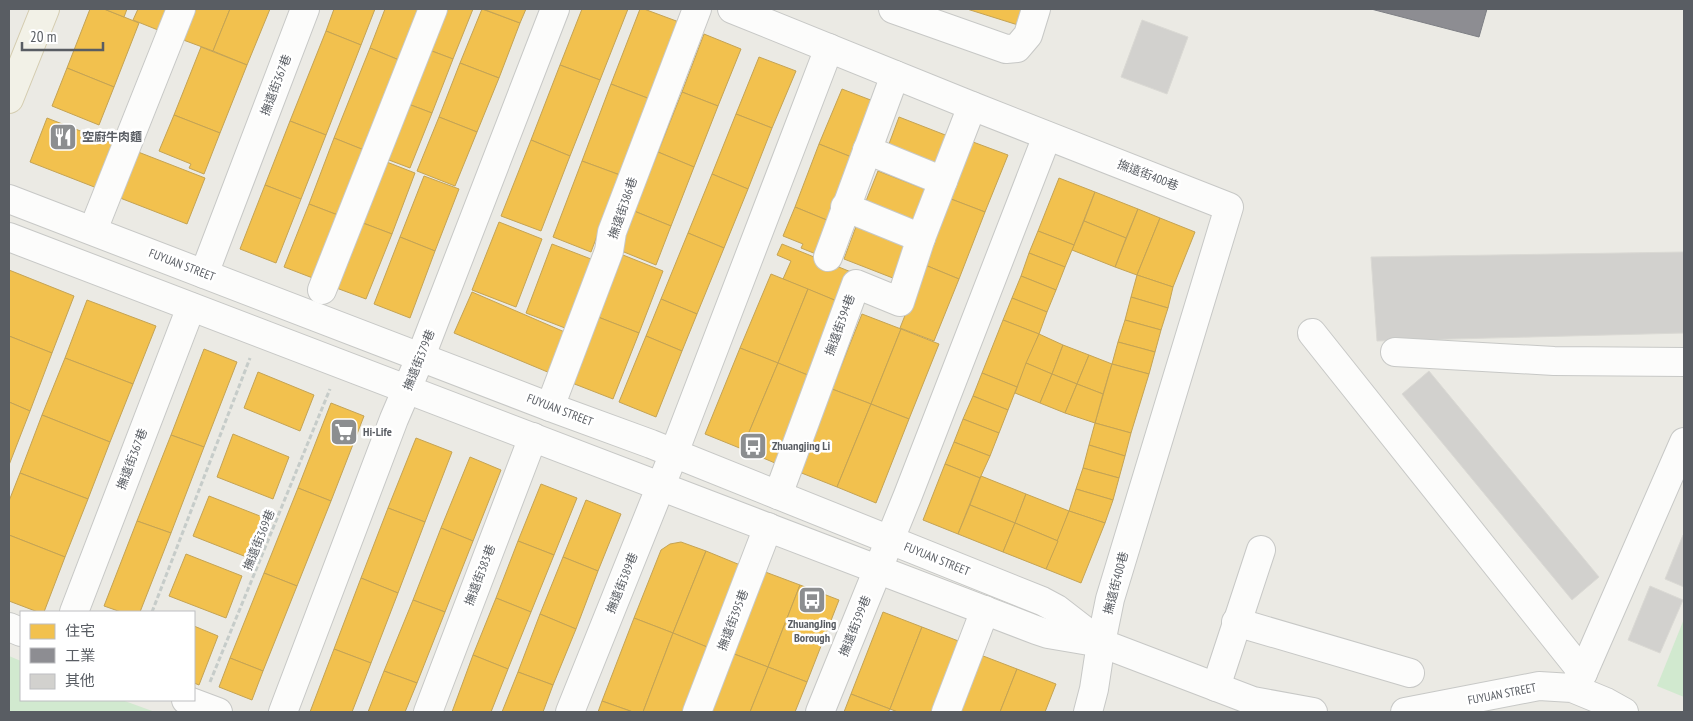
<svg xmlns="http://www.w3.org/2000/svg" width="1693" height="721" font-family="'PT Sans Narrow','Noto Sans TC',sans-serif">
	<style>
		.green { fill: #d1e9cf }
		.homes { fill: #f2c14e; stroke: #c4a354 }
		.industry { fill: #8d8d92; stroke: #7d7f84 }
		.building { fill: #d2d1ce; stroke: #dad9d4 }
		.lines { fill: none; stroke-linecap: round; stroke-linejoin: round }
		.minor-casing { stroke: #c7c8c6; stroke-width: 30 }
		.major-casing { stroke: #d4ccb0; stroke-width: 30 }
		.path { stroke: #c6ccc9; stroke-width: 3; stroke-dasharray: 5 2.5; stroke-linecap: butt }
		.minor { stroke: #fcfcfb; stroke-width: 28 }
		.major { stroke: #f2f1e7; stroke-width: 28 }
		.labels { text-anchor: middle; stroke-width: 5; stroke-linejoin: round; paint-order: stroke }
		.street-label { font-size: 12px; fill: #595d63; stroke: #fff }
		.poi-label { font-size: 12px; font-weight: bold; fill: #595d63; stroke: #fff; text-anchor: start }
	</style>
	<rect width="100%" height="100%" fill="#ebeae4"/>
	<g class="green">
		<polygon points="1684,619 1684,697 1657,686"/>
		<polygon points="9,656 21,661 21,700 122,700 155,712 9,712"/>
	</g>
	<g class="homes">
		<polygon points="90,9 104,9 139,23 114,87 67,68"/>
		<polygon points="104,9 127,9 124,17"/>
		<polygon points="138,9 173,9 163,32 133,20"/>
		<polygon points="190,9 230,9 213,51 178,38"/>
		<polygon points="230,9 270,9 247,65 213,51"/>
		<polygon points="334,9 375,9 361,45 326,31"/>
		<polygon points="385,9 425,9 404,62 370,48"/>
		<polygon points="440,9 473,9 453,59 424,48"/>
		<polygon points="482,9 520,23 499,78 460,63"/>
		<polygon points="483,9 526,9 520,23"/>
		<polygon points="582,9 628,9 600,80 560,65"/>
		<polygon points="640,9 644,9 679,22 650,99 611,84"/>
		<polygon points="967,9 1023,9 1018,25"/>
		<polygon points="326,31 361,45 326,135 290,121"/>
		<polygon points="704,34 741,49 718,106 682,92"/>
		<polygon points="201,47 247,65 220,133 174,115"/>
		<polygon points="370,48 404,62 369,152 334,138"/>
		<polygon points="424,48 453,59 432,113 403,102"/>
		<polygon points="759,57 796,71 772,128 736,114"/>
		<polygon points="460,63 499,78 477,132 439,117"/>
		<polygon points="560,65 600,80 570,156 531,140"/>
		<polygon points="67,68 114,87 99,125 52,106"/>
		<polygon points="611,84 650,99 620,175 582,161"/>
		<polygon points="842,89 881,104 859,160 819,144"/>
		<polygon points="682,92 718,106 694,167 658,152"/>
		<polygon points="403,102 432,113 410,168 381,157"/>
		<polygon points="736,114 772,128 748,189 712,174"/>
		<polygon points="174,115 220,133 204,174 189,168 191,164 159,151"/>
		<polygon points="439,117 477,132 455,186 417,171"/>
		<polygon points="899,117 953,138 939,173 886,152"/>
		<polygon points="47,118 119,146 102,190 30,162"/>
		<polygon points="290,121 326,135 301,199 265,185"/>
		<polygon points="334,138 369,152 343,217 309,204"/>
		<polygon points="531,140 570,156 541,231 501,216"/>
		<polygon points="973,142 1008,155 985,212 951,199"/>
		<polygon points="819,144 859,160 834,223 795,207"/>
		<polygon points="133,150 205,178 187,224 115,196"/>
		<polygon points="658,152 694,167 671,226 634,211"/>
		<polygon points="379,159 415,173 392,234 355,220"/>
		<polygon points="582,161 620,175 591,252 553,237"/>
		<polygon points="878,171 932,192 919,227 864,206"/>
		<polygon points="712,174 748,189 724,248 688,233"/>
		<polygon points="424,176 459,189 435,251 400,237"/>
		<polygon points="1059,178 1095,192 1074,245 1038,231"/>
		<polygon points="265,185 301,199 276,263 240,249"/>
		<polygon points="1095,192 1138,209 1126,238 1084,221"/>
		<polygon points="951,199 985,212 959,279 925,265"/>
		<polygon points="309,204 343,217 318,280 284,267"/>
		<polygon points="795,207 834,223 821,256 801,248 803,244 783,236"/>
		<polygon points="1138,209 1160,218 1137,275 1115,267"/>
		<polygon points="634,211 671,226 656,265 619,250"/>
		<polygon points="1160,218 1195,232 1173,287 1137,275"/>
		<polygon points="355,220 392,234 366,299 331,286"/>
		<polygon points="1084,221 1126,238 1115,267 1072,250"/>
		<polygon points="499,222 542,239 516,307 472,290"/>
		<polygon points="857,224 911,245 898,280 844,259"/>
		<polygon points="1038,231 1074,245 1065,267 1029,253"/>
		<polygon points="688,233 724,248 697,314 661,299"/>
		<polygon points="400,237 435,251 410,318 374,304"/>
		<polygon points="552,244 591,259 565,328 526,313"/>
		<polygon points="782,244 856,274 844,304 783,279 791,261 777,255"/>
		<polygon points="1029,253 1065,267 1056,290 1021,276"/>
		<polygon points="623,255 663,271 639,333 598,317"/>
		<polygon points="925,265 959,279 934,341 900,328"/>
		<polygon points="9,270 74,296 52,353 9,336"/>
		<polygon points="771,274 808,289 778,363 740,348"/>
		<polygon points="1137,275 1173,287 1168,308 1131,297"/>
		<polygon points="1021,276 1056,290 1047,312 1012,298"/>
		<polygon points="808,289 844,304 815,378 778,363"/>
		<polygon points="472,292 567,333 550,373 454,333"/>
		<polygon points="1131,297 1168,308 1161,330 1125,320"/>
		<polygon points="1012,298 1047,312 1039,334 1003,320"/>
		<polygon points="661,299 697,314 682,351 646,336"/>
		<polygon points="87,300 156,326 133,384 65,358"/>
		<polygon points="862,314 901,329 871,404 832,389"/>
		<polygon points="598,317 639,333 613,399 572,383"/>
		<polygon points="1003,320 1039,334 1017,387 982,373"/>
		<polygon points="1125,320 1161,330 1155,352 1118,342"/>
		<polygon points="901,329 939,344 909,419 871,404"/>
		<polygon points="1039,334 1063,345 1052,374 1026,363"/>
		<polygon points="9,336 52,353 30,411 9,402"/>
		<polygon points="646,336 682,351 656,417 619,402"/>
		<polygon points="1118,342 1155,352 1149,374 1112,364"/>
		<polygon points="1063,345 1089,355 1077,384 1052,374"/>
		<polygon points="740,348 778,363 742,449 705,434"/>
		<polygon points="204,349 237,362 204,447 171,435"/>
		<polygon points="1089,355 1112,364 1103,394 1077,384"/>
		<polygon points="65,358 133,384 110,442 42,415"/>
		<polygon points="778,363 815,378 782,466 742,449"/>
		<polygon points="1026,363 1052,374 1040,403 1015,393"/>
		<polygon points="1112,364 1149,374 1131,433 1095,423"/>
		<polygon points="258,372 314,395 300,431 244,408"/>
		<polygon points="982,373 1017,387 1008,410 973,396"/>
		<polygon points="1052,374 1077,384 1065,413 1040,403"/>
		<polygon points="1077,384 1103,394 1095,423 1065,413"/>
		<polygon points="832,389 871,404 837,487 799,472"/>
		<polygon points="973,396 1008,410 999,433 963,419"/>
		<polygon points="9,402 30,411 9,465"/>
		<polygon points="331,403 364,416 331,501 298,488"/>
		<polygon points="871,404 909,419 876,503 837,487"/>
		<polygon points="42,415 110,442 88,499 20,473"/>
		<polygon points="963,419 999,433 990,456 954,442"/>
		<polygon points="1095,423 1131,433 1125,456 1089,445"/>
		<polygon points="233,434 289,457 273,499 217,477"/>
		<polygon points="171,435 204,447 171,533 137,521"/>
		<polygon points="416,438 452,452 425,522 388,508"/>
		<polygon points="954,442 990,456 980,478 945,464"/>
		<polygon points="1089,445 1125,456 1119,478 1083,468"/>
		<polygon points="470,457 501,470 473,541 441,528"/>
		<polygon points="945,464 980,478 958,534 923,520"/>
		<polygon points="1083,468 1119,478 1113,500 1076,489"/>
		<polygon points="20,473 88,499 65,557 9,535 9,501"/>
		<polygon points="981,476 1026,494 1015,523 970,505"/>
		<polygon points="541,484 577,498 554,555 518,541"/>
		<polygon points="298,488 331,501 297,586 264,573"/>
		<polygon points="1076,489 1113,500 1105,523 1069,511"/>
		<polygon points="1026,494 1069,511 1058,541 1015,523"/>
		<polygon points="209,496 265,518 249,558 193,536"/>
		<polygon points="586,500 621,514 598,571 563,557"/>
		<polygon points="970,505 1015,523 1003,552 958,534"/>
		<polygon points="388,508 425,522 398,593 361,578"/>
		<polygon points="1069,511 1105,523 1081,583 1046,569"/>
		<polygon points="137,521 171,533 140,612 121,612 104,606"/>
		<polygon points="1015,523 1058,541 1046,569 1003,552"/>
		<polygon points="441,528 473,541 445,612 413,600"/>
		<polygon points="9,535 65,557 44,612 38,612 9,601"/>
		<polygon points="518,541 554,555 531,612 496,598"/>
		<polygon points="681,542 706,551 673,633 634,618 661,550 670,544"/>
		<polygon points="706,551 745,567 712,649 673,633"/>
		<polygon points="186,554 242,576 226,618 169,596"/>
		<polygon points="563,557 598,571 576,629 540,614"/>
		<polygon points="760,570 800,585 768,667 729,652"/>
		<polygon points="264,573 297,586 263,671 230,658"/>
		<polygon points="361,578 398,593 371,663 334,649"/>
		<polygon points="800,585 839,600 807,682 768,667"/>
		<polygon points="496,598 531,612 508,669 473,655"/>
		<polygon points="413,600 445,612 417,683 384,671"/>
		<polygon points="883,612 922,627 890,709 851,694"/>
		<polygon points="540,614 576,629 553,685 518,672"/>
		<polygon points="634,618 673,633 643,712 633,712 602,701"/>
		<polygon points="194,626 218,636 199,685 194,683"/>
		<polygon points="922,627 961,642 933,712 898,712 890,709"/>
		<polygon points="673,633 712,649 688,712 643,712"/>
		<polygon points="334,649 371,663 352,712 310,712"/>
		<polygon points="729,652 768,667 750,712 705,712"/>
		<polygon points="978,654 1017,669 1000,712 955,712"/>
		<polygon points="473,655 508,669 491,712 452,712"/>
		<polygon points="230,658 263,671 252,700 219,687"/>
		<polygon points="768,667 807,682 795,712 750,712"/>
		<polygon points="1017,669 1056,684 1045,712 1000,712"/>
		<polygon points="384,671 417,683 405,712 368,712"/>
		<polygon points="518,672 553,685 543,712 502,712"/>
		<polygon points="851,694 890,709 888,712 844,712"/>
		<polygon points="602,701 633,712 598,712"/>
	</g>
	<polygon class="industry" points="1371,9 1487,9 1479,37"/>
	<g class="building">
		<polygon points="1142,20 1188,37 1167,94 1121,77"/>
		<polygon points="1684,252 1684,333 1377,341 1371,257"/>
		<polygon points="1429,371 1599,577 1572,600 1402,394"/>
		<polygon points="1683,535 1684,536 1684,587 1665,579"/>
		<polygon points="1650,586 1683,600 1660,653 1628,640"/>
	</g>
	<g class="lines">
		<g class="minor-casing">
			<g id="minor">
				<polyline points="732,9 972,106 1229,207 1110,599 1101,643 1094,689 1088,712"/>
				<polyline points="893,9 1006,49 1017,48 1028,35 1036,9"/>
				<polyline points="867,150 943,181"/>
				<polyline points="9,199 550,407 651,444 1042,601 1057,609 1097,640"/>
				<polyline points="845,207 921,238"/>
				<polyline points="93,230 181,9"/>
				<polyline points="9,237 1036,630 1048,634 1101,643 1253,701 1313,712"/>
				<polyline points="828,257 895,75"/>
				<polyline points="204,274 305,9"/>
				<polyline points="322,290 433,9"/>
				<polyline points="1312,333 1583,673"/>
				<polyline points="1395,352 1554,361 1684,362"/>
				<polyline points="550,407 609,251 612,232 697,9"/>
				<polyline points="778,495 856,284 900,302 921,238 972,106"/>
				<polyline points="74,612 191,307"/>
				<polyline points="1236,622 1410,673"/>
				<polyline points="9,627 21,632"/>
				<polyline points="1574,685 1583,673 1684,442"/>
				<polyline points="1216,687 1261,550"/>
				<polyline points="186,700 218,712"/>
				<polyline points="283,712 394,419 421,356 555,9"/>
				<polyline points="428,712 533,437"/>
				<polyline points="570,712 674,453 829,48"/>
				<polyline points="697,712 768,527"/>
				<polyline points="820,712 908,495 1047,136"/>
				<polyline points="946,712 985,610"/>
				<polyline points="1405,712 1539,686 1572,688 1606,702 1624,712"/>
			</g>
		</g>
		<g class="major-casing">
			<polyline id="major" points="9,99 45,9"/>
		</g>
		<g class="path">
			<polyline points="152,612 250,358"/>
			<polyline points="210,682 330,389"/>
		</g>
		<use href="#minor" class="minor"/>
		<use href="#major" class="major"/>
	</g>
	<defs>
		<g id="restaurant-square" transform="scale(1.4375)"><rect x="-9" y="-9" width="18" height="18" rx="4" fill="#8c8e90" stroke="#fff"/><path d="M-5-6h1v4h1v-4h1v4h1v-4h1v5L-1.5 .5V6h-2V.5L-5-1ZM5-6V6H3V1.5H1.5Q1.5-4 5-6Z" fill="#fff"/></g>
		<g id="supermarket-square" transform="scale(1.4375)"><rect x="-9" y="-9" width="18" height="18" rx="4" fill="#8c8e90" stroke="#fff"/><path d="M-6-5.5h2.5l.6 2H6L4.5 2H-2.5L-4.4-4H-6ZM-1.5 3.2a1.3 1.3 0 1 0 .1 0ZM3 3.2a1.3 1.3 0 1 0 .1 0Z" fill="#fff"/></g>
		<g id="bus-square" transform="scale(1.4375)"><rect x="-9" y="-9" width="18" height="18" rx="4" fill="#8c8e90" stroke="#fff"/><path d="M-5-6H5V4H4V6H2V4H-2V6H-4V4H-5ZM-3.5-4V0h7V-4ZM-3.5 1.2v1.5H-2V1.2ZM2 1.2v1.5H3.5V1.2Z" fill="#fff"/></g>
	</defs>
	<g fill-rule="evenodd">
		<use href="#restaurant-square" x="63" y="137"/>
		<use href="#supermarket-square" x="344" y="432"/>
		<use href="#bus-square" x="753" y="446"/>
		<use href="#bus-square" x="812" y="600"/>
	</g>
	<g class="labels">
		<g class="street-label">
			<text transform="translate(276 85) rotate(-69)" y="4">撫遠街367巷</text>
			<text transform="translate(1148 175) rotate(21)" y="4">撫遠街400巷</text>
			<text transform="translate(623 208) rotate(-71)" y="4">撫遠街386巷</text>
			<text transform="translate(182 265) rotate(21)" y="4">FUYUAN STREET</text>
			<text transform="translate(840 325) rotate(-70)" y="4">撫遠街394巷</text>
			<text transform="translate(419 360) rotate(-68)" y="4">撫遠街379巷</text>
			<text transform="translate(560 410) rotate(21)" y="4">FUYUAN STREET</text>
			<text transform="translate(132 459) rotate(-69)" y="4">撫遠街367巷</text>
			<text transform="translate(259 540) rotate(-68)" y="4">撫遠街369巷</text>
			<text transform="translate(937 559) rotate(22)" y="4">FUYUAN STREET</text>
			<text transform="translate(480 575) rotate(-69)" y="4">撫遠街383巷</text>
			<text transform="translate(622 583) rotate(-68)" y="4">撫遠街389巷</text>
			<text transform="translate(1116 583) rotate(-75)" y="4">撫遠街400巷</text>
			<text transform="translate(733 620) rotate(-69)" y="4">撫遠街395巷</text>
			<text transform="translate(855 626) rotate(-68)" y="4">撫遠街399巷</text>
			<text transform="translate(1502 694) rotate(-11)" y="4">FUYUAN STREET</text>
		</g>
		<g class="poi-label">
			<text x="82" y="141">空廚牛肉麵</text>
			<text x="363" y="436">Hi-Life</text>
			<text x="772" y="450">Zhuangjing Li</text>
			<text x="812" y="628" text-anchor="middle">ZhuangJing<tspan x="812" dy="14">Borough</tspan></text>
		</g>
	</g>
	<rect width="1693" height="721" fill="none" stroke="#595d63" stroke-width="20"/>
	<rect x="20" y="611" width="175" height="90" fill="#ffffff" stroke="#bdbec1"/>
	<rect x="30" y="624" width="25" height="15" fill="#f2c14e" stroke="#bdbec1"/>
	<text x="65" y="636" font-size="15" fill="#595d63">住宅</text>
	<rect x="30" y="648" width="25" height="15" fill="#8d8d92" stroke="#bdbec1"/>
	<text x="65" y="661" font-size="15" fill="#595d63">工業</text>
	<rect x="30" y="674" width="25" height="15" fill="#d2d1ce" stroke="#bdbec1"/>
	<text x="65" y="686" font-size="15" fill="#595d63">其他</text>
	<path d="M22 42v8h81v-8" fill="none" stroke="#595d63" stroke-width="2.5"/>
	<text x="30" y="42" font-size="15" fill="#595d63" stroke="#ffffff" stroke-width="4" paint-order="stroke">20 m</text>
</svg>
